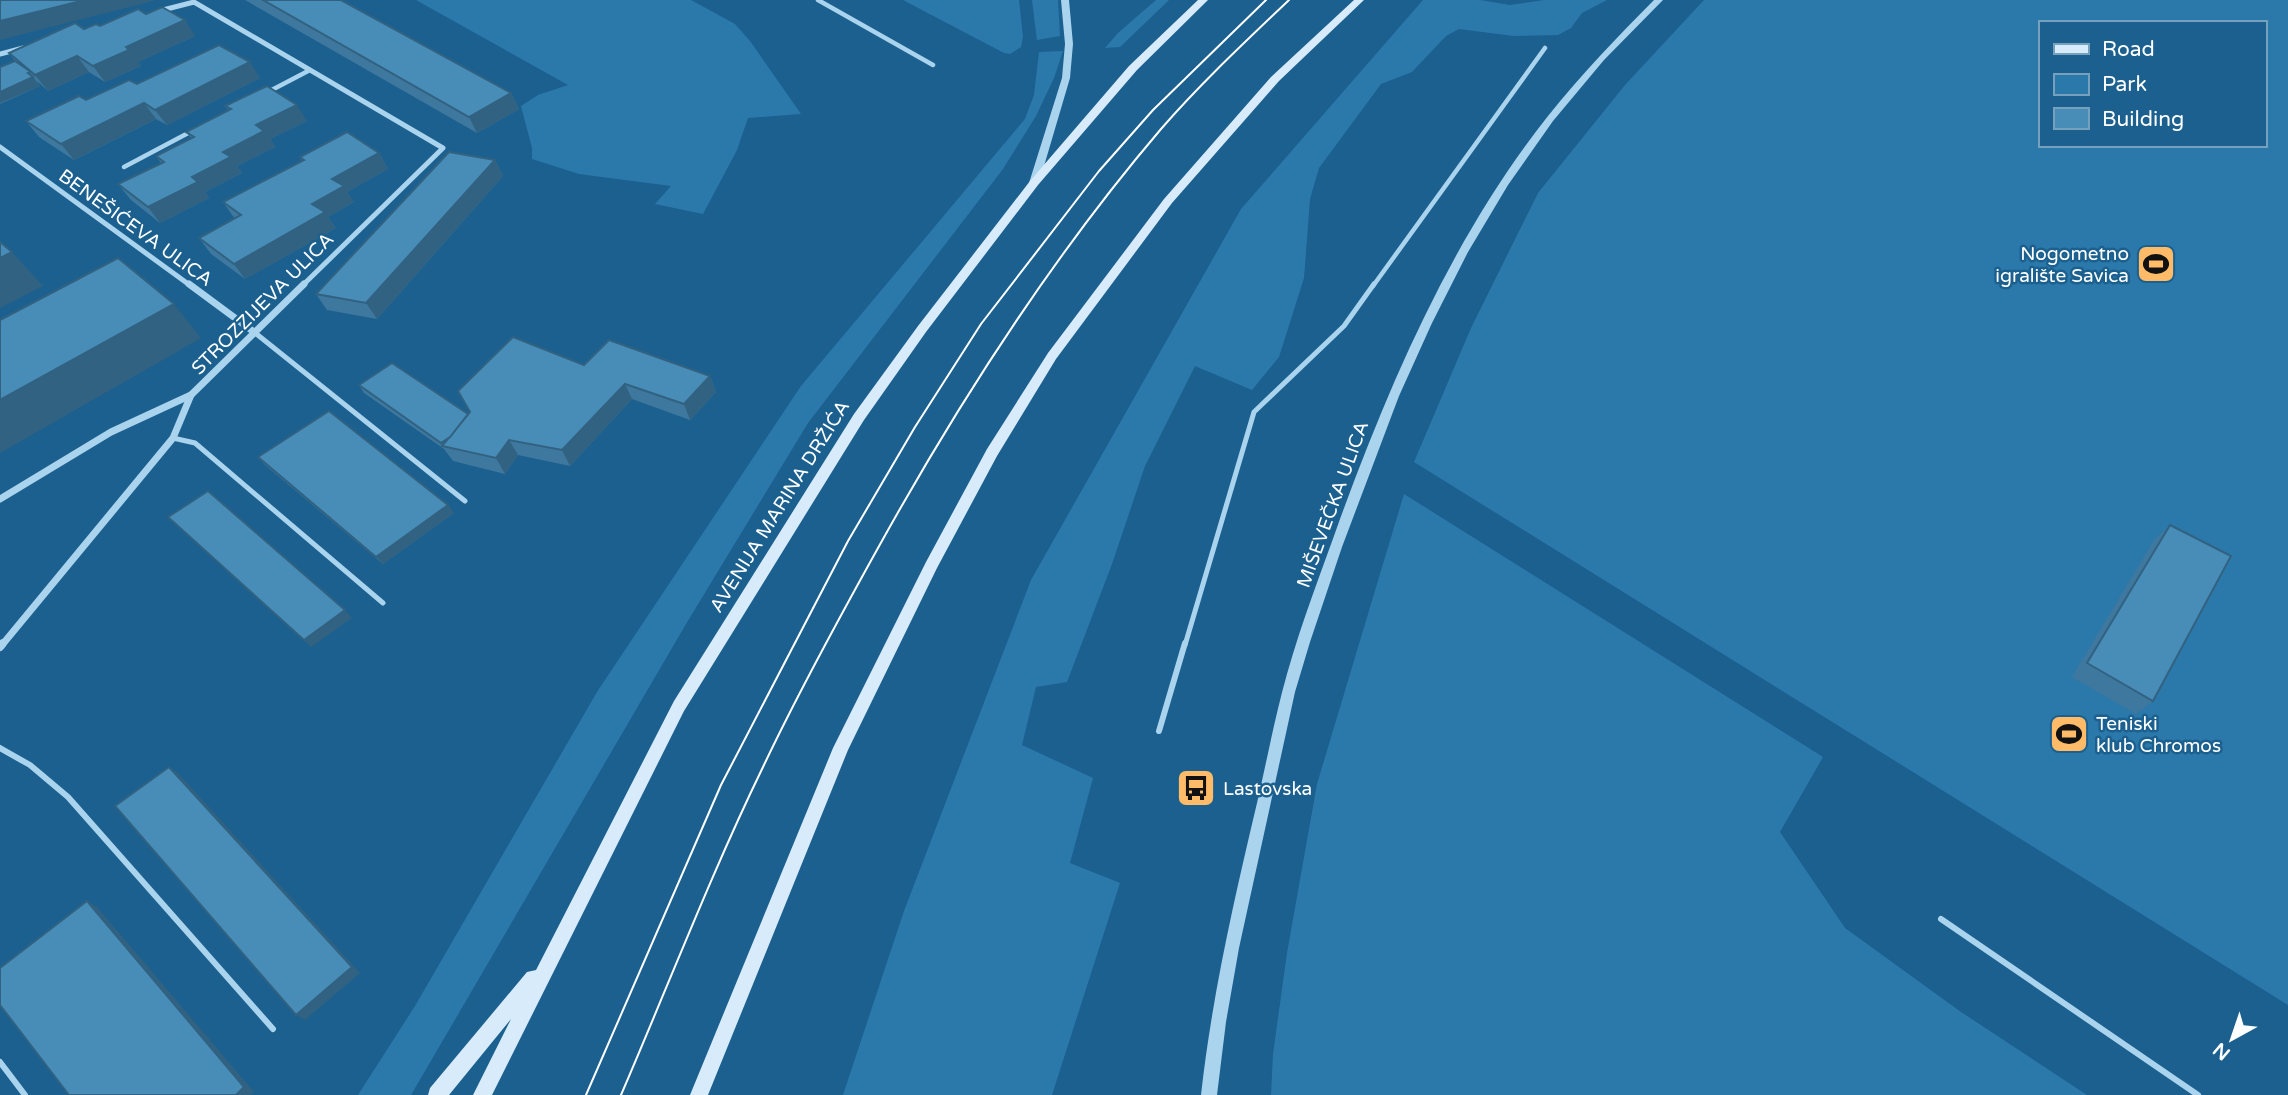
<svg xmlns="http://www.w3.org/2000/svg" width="2288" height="1095" font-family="'Varela Round',sans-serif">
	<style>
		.green { fill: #2b79ab; fill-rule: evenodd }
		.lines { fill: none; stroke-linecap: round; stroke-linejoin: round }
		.service-far2 { stroke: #aad3ee; stroke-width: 4.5 }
		.service-far1 { stroke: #aad3ee; stroke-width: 5 }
		.service { stroke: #aad3ee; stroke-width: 6 }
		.minor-far2 { stroke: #aad3ee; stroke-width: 5 }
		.minor-far1 { stroke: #aad3ee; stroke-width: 7 }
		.minor { stroke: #aad3ee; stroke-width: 8 }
		.tertiary { fill: #aad3ee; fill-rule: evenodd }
		.secondary { fill: #d7ebfa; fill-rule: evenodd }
		.tram { stroke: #fff; stroke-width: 2 }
		.wall { fill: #3e789e }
		.shaded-wall { fill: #326281 }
		.building { fill: #488cb8; stroke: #326281; stroke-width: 2 }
		.labels { text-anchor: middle; stroke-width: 5; stroke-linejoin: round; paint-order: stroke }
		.street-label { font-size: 19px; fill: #fff; stroke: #1b608f }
		.poi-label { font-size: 19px; fill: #fff; stroke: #1b608f; text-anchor: start }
	</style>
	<rect width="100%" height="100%" fill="#1b608f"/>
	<g class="green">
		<polygon points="416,0 691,0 735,24 750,41 801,114 748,118 737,150 703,214 655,204 671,186 579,174 532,159 532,148 521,106 538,95 568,85"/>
		<polygon points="903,0 1019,0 1023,37 1021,47 1010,54 1004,53"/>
		<polygon points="1032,0 1058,0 1060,36 1037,40"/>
		<polygon points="1156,0 1169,0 1120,47 1105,48 1118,33"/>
		<polygon points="1423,0 1480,0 1510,5 1544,0 1607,0 1582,13 1571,28 1558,35 1514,36 1459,29 1446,36 1412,72 1381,84 1319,168 1310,199 1304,278 1279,357 1252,390 1195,366 1145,466 1112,564 1067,682 1036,687 1022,745 1093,778 1070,863 1120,883 1052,1095 843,1095 904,911 1031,580 1241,209"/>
		<path d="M1704,0H2288V1005L1414,462L1471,328L1538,193L1625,85ZM2041,23H2265V145H2041Z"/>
		<polygon points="1063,51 1054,78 1036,116 1003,169 808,423 686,624 411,1095 358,1095 415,1006 597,692 801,386 1025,119 1034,95 1039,52"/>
		<polygon points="1404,494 1823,757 1780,832 1845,928 1961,1012 2087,1095 1271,1095 1273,1054 1287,953 1317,784"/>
	</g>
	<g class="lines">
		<g class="service-far2">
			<polyline points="818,0 933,65"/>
			<polyline points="266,93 310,70"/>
			<polyline points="124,167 192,131"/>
			<polyline points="1373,286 1545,48"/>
		</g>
		<g class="service-far1">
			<polyline points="254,332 465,501"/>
			<polyline points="173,438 195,443 383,603"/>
			<polyline points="1185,645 1254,412 1344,326 1374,284"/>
		</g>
		<g class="service">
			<polyline points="1159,731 1185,643"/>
			<polyline points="0,748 30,765 68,797 273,1029"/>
			<polyline points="1941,919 2198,1095"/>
			<polyline points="0,1062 25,1095"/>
		</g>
		<g class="minor-far2">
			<polyline points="159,11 194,2 443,148 302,286"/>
			<polyline points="0,54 23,48"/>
			<polyline points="0,147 191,286"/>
		</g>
		<g class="minor-far1">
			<polyline points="189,284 254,332"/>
			<polyline points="0,499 111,432 191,395"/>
			<polyline points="2,645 173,438 191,395 304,284"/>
		</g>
		<polyline class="minor" points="0,647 3,643"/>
		<g class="tertiary">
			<polygon points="1061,0 1069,0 1073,44 1070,78 1039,183 1034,186 1029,183 1062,78 1065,44"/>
			<path d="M1654,0H1663L1604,60L1553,121L1508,185L1468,252L1432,323L1399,396L1342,547L1310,642L1295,692L1239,948L1226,1022L1217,1095H1201C1212,996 1234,900 1257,803C1267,760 1275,716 1287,674C1302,621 1322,570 1340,519C1392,377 1454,235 1548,116C1581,75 1617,37 1654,0Z"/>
		</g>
		<g class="secondary">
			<polygon points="1198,0 1208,0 1137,70 1038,185 926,332 864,420 684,711 492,1095 473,1095 511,1019 449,1095 428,1095 430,1088 527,972 536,970 674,701 854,414 918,326 1030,181 1129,66"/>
			<polygon points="1354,0 1364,0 1279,81 1172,203 1056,359 997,456 937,568 848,750 708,1095 690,1095 833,748 926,562 987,449 1048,353 1164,199 1271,77"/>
		</g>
		<g class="tram">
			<polyline points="586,1095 721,785 848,541 915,427 981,324 1099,171 1153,110 1266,0"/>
			<path d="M621,1095C668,986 711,874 763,767C798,693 838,620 878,548C960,400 1051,258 1161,129C1201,83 1245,42 1289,0"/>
		</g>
	</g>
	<g class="wall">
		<polygon points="245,0 341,0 511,93 519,109 477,133"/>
		<polygon points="146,14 195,36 138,62 141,66 105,82 89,72 48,91 37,81 40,86 0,104 15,61 9,53 84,29 100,26"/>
		<polygon points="260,78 167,125 156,119 74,160 39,137 26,121 86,100 137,84"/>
		<polygon points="225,106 307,121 270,139 275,147 237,166 242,173 205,192 209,198 160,223 131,200 118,184 161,163 156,156 191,138 186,132 229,111"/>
		<polygon points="379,153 388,169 347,192 354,202 328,217 336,228 245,279 211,254 199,238 235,219 223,202 302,161 300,157"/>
		<polygon points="495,160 503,176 377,319 327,310 316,294"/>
		<polygon points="584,365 710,376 716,392 690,420 632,399 570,466 518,455 505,474 453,461 444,449 364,393 359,385 468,414"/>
		<polygon points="258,457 454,513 383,564 265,465"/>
		<polygon points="2170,525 2153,701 2136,714 2072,677 2154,540"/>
	</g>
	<g class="shaded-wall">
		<polygon points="85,0 157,0 0,40 0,21"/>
		<polygon points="185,20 195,36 138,62 141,66 105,82 93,66 126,47"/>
		<polygon points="77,56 89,72 48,91 35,75"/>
		<polygon points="250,62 260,78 167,125 155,110"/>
		<polygon points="33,77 40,86 0,103 0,92"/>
		<polygon points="511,93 519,109 477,133 469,117"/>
		<polygon points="144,103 156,119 74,160 61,144"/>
		<polygon points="297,105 307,121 270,139 275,147 237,166 242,173 205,192 209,198 160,223 148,207 192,177 256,125"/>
		<polygon points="379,153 388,169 347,192 354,202 328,217 336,228 245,279 234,264 312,204 332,179"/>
		<polygon points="495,160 503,176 377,319 366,303"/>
		<polygon points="12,252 43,286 0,308 0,258"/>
		<polygon points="174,304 201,338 0,453 0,400"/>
		<polygon points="710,376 716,392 690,420 684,404"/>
		<polygon points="625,384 632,399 570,466 562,450"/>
		<polygon points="509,440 518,455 505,474 496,458"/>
		<polygon points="448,505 454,513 383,564 376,557"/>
		<polygon points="345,610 352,618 311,647 304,640"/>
		<polygon points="169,767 178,773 360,973 305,1020 296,1015"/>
		<polygon points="87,901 97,907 254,1092 250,1095 236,1095"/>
	</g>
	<g class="building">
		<polygon points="0,0 85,0 0,21"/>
		<polygon points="263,0 341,0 511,93 469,117"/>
		<polygon points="162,7 185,20 126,47 129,50 93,66 77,56 35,75 9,53 75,23 84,29 96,24 100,26 138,9 146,14"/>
		<polygon points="219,45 250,62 155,110 144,103 61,144 26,121 79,96 86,100 129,80 137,84"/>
		<polygon points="15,61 31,72 28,73 33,77 0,92 0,67"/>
		<polygon points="267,86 297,105 256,125 264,131 223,152 231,157 192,177 198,182 148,207 118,184 164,162 156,156 194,137 186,132 231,109 225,106"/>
		<polygon points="347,132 379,153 332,179 344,186 312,204 325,212 234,264 199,238 241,215 223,202 304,160 300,157"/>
		<polygon points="449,152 495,160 366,303 316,294"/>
		<polygon points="0,242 12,252 0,258"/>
		<polygon points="118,258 174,304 0,400 0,320"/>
		<polygon points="513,337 584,365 609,340 710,376 684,404 625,384 562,450 509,440 496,458 442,446 470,412 458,391"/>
		<polygon points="392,363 468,414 450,437 441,443 359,385"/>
		<polygon points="329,411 448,505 376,557 258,457"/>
		<polygon points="208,491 345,610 304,640 168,517"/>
		<polygon points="2170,525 2231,556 2153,701 2087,663"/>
		<polygon points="169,767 352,967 296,1015 115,806"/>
		<polygon points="87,901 244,1087 236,1095 69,1095 0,1005 0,968"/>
	</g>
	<defs>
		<g id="stadium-square" transform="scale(2.0125)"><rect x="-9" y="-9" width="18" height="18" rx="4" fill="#ffbb67" stroke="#1b608f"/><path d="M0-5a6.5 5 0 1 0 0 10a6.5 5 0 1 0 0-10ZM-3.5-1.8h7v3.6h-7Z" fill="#111"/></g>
		<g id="bus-square" transform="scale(2.0125)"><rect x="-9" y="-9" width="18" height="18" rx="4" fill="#ffbb67" stroke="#1b608f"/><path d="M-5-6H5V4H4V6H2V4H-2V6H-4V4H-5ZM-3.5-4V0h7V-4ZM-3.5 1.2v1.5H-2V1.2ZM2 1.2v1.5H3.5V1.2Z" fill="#111"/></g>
	</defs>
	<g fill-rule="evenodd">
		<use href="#stadium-square" x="2156" y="264"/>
		<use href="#stadium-square" x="2069" y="734"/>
		<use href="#bus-square" x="1196" y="788"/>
	</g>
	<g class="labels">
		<g class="street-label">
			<text transform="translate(136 227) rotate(36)" y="7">BENEŠIĆEVA ULICA</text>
			<text transform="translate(262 303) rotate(-45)" y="7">STROZZIJEVA ULICA</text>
			<text transform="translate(1332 504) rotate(-70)" y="7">MIŠEVEČKA ULICA</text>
			<text transform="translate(779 506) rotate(-58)" y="7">AVENIJA MARINA DRŽIĆA</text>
		</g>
		<g class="poi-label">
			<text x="2129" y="260" text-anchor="end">Nogometno<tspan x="2129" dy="22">igralište Savica</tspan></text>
			<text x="2096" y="730">Teniski<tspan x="2096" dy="22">klub Chromos</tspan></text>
			<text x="1223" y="795">Lastovska</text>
		</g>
	</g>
	<rect x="2039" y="21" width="228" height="126" fill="#1b608f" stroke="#76a0bc" stroke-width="2"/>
	<rect x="2054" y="44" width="35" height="10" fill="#d7ebfa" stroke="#76a0bc" stroke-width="2"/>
	<text x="2102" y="56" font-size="21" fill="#ffffff">Road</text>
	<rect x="2054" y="74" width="35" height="21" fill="#2b79ab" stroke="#76a0bc" stroke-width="2"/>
	<text x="2102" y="91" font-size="21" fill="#ffffff">Park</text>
	<rect x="2054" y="108" width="35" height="21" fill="#488cb8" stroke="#76a0bc" stroke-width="2"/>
	<text x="2102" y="126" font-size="21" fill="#ffffff">Building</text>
	<g transform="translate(2232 1039) rotate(220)" stroke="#1b608f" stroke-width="5" paint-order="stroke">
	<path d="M0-5L12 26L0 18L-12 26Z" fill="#ffffff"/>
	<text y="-10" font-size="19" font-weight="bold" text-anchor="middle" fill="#ffffff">N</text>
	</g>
</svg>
